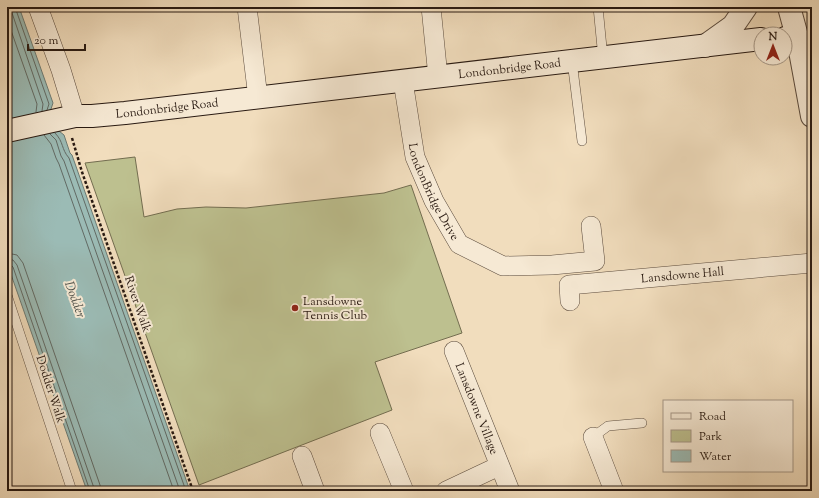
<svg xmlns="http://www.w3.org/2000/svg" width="819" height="498" font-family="'Sorts Mill Goudy',serif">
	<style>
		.green { fill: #bdc08f; stroke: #736d50 }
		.water { fill: #9bbbb5; stroke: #6d7b74 }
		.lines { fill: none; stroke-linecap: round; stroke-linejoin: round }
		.shore { stroke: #626a64; stroke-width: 1 }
		.service-casing { stroke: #5b4b3d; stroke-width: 10 }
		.minor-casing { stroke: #5b4b3d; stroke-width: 20 }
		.tertiary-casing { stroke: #5b4b3d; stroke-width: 24 }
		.secondary-casing { stroke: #291a12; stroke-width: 24 }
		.path { stroke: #291a12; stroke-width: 2.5; stroke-dasharray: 3 2; stroke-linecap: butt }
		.service { stroke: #f6e9d4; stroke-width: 9 }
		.minor { stroke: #f6e9d4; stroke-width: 19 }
		.tertiary { stroke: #f6e9d4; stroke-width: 22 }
		.secondary { stroke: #f6e9d4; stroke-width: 22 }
		.poi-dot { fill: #8f2418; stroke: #f6e9d4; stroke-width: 1.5 }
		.labels { text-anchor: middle; stroke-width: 4; stroke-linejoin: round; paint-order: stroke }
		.street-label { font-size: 12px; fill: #291a12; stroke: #f6e9d4 }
		.poi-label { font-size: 12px; fill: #291a12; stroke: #f6e9d4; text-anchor: start }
		.water-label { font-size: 13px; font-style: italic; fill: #51524b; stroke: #f6e9d4 }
	</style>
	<rect width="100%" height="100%" fill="#f1ddbd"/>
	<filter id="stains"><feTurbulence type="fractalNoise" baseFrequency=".005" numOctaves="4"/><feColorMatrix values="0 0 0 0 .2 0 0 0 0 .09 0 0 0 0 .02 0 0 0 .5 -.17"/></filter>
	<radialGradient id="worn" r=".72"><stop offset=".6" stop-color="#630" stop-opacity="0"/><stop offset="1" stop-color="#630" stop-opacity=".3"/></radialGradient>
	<polygon class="green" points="135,157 144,217 177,209 206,207 246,208 384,193 411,185 462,333 375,362 392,410 199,485 85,163"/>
	<polygon class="water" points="7,7 19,7 53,103 51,109 59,131 64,135 70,153 72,155 190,491 87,491 7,263"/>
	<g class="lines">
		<g class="shore">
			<polyline points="10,7 43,104 42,111"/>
			<polyline points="15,7 49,104 47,110"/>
			<polyline points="7,19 37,104 36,112"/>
			<path d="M55,133C64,142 61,149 69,158L186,491"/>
			<polyline points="50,134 56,140 61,156 64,161 180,491"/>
			<polyline points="44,135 51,144 56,158 59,164 174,491"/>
			<polyline points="7,253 17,255 23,263 100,485 101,491"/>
			<polyline points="7,259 13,260 17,265 95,491"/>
			<polyline points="7,264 10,264 13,267 90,491"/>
		</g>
		<g class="service-casing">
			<g id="service">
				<polyline points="598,7 603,58"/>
				<polyline points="572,61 582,141"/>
				<polyline points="7,295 72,491"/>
				<polyline points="593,437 608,426 642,423"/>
			</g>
		</g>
		<g class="minor-casing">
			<g id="minor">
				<polyline points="38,7 61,70 75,116"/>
				<polyline points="247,7 258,98"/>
				<polyline points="431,7 438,77"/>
				<path id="s1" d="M403,81L415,157L434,201L459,244L503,266L552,265L595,261L591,226"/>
				<path id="s2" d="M570,301L569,285L812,263"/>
				<path id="s3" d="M454,351L510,491"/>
				<polyline points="380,433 404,491"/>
				<polyline points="593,437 614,491"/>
				<polyline points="302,456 315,491"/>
				<polyline points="446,491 499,466"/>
			</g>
		</g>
		<g class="tertiary-casing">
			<g id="tertiary">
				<polyline points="789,7 798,40 812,116"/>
				<polyline points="705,46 733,26 746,7"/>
			</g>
		</g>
		<g class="secondary-casing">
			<g id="secondary">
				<polyline points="785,38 812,44"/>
				<path id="s4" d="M7,131L75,116H92L125,113L761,39"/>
			</g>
		</g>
		<polyline class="path" points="72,138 82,172 193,491"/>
		<use href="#service" class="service"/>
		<use href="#minor" class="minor"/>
		<use href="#tertiary" class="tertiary"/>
		<use href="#secondary" class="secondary"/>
	</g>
	<circle class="poi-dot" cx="295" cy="308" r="4"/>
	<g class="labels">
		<g class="street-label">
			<text dy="4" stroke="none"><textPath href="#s4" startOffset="507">Londonbridge Road</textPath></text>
			<text dy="4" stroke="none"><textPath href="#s4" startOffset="162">Londonbridge Road</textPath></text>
			<text dy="4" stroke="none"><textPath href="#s1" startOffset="116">LondonBridge Drive</textPath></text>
			<text dy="4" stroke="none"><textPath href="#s2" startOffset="130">Lansdowne Hall</textPath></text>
			<text transform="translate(138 304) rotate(71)" y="4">River Walk</text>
			<text transform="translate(51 389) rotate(72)" y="4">Dodder Walk</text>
			<text dy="4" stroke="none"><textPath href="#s3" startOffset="62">Lansdowne Village</textPath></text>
		</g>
		<g class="poi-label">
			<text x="303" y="305">Lansdowne<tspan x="303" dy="14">Tennis Club</tspan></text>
		</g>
		<g class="water-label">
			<text transform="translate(76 299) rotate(70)" y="5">Dodder</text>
		</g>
	</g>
	<rect width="819" height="498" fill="none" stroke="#f1ddbd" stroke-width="24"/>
	<rect x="8" y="8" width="803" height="482" fill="none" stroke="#291a12" stroke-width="2"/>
	<rect x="12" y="12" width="795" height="474" fill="none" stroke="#291a12"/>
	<rect x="663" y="400" width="130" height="72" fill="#f6e9d4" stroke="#a49686"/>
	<rect x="671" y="413" width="20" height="6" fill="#f6e9d4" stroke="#a49686"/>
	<text x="699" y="420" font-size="12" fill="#291a12">Road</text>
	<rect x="671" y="430" width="20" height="12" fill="#bdc08f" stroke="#a49686"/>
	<text x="699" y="440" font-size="12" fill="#291a12">Park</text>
	<rect x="671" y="450" width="20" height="12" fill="#9bbbb5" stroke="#a49686"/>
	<text x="699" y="460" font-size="12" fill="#291a12">Water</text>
	<g transform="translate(773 46)"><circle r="19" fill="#f6e9d4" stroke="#a49686"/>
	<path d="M0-3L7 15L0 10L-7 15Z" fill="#8f2418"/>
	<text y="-6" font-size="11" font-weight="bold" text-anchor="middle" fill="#291a12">N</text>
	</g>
	<path d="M28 44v6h57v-6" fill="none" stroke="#291a12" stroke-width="2"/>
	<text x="34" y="44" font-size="12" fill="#291a12" stroke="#f6e9d4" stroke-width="3" paint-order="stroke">20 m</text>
	<rect width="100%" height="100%" filter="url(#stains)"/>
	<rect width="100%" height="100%" fill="url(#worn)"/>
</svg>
